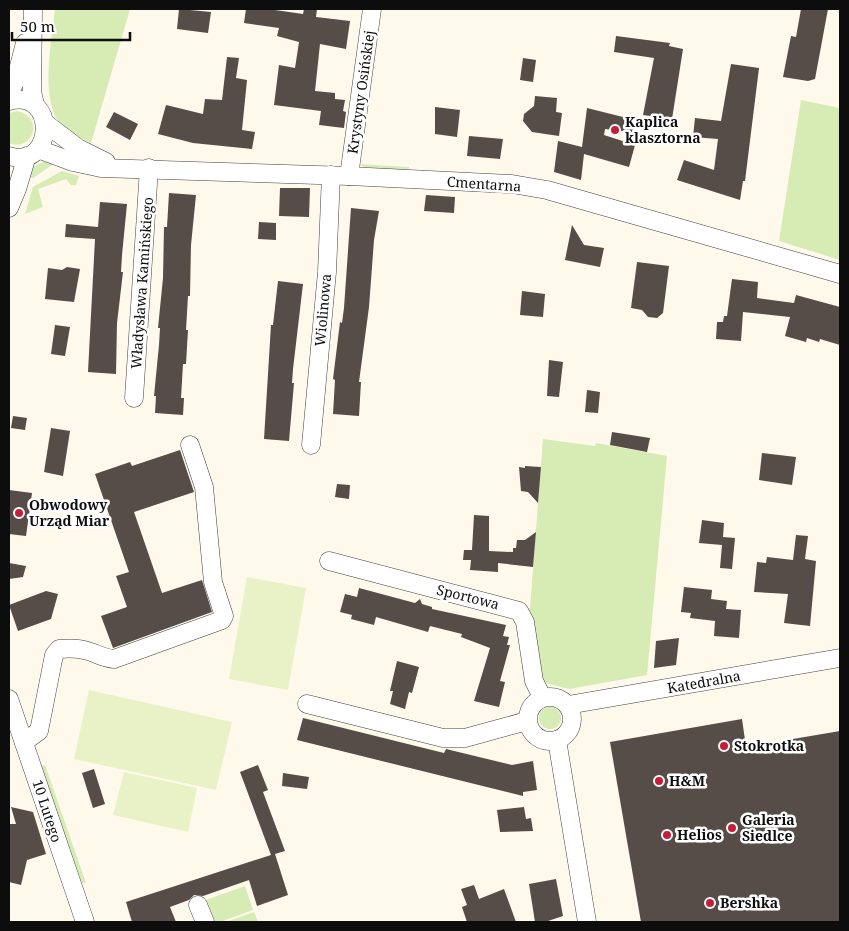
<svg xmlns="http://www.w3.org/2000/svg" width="849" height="931" font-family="'Noto Serif',serif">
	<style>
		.green { fill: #d7ebb4 }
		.pitch { fill: #e8f2c6 }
		.building { fill: #564c48 }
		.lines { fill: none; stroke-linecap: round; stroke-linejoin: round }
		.minor-casing { stroke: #404040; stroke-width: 19 }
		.minor { stroke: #fff; stroke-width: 18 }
		.poi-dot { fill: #c31e3a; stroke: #fff; stroke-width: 2 }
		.labels { text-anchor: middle; stroke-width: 5; stroke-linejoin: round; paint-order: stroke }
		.street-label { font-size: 14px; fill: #0d0d0d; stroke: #fff }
		.poi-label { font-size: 14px; font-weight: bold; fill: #0d0d0d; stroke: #fff; text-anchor: start }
	</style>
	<rect width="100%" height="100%" fill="#fff9ec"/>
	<g class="green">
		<path d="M55,9H130L91,143C81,138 66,130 59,122C40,97 52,38 55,9Z"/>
		<polygon points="801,100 840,108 840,260 779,241"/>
		<path d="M17,111C46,117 32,153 9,143V113Z"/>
		<polygon points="46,160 58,161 33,178 26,176 30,169"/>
		<polygon points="359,164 409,167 409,168 407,170 364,167"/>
		<polygon points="62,171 79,176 76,185 71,185 66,179 38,189 43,207 25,214 33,187"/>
		<polygon points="543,439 595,446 596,443 667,456 647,675 569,689 541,682 528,608 530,608"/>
		<circle cx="550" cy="718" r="11"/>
		<polygon points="45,765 86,883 82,883 41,766"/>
		<polygon points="245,886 253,910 220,922 214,922 206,900"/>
		<polygon points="254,912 258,922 226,922"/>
	</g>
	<g class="pitch">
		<polygon points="247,577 306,588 288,690 229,679"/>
		<polygon points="89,690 232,722 216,790 74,759"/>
		<polygon points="124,772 197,788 188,832 113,815"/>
	</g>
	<g class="building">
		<polygon points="179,9 211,12 208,33 177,29"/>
		<polygon points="246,9 268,9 303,14 304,9 317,9 316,17 350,21 346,49 320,44 315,91 335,93 335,99 345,100 343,111 346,112 344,128 319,125 321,111 274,105 279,65 295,68 299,42 277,36 279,28 244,23"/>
		<polygon points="801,9 828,9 815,79 808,81 783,77 791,36 796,37"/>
		<polygon points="616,36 670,43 669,46 683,49 672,119 643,115 654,58 614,52"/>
		<polygon points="227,57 239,58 236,78 247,80 242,130 255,132 252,149 193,143 158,134 166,105 203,114 205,99 222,100"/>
		<polygon points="523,58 536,60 533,82 520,80"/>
		<polygon points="731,64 759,68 745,181 743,181 740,200 677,180 684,160 714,170 718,139 693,137 695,118 721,121"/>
		<polygon points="535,96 557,98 556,112 562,113 559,136 532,132 523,121 524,114 534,106"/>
		<polygon points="435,107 460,110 457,137 435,134"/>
		<polygon points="587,108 635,120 632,132 605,129 604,135 635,145 629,167 584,154 581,180 554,172 558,141 582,147"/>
		<polygon points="114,112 138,124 130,140 106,127"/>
		<polygon points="469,136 503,139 500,159 467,156"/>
		<polygon points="280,188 310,188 309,217 279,216"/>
		<polygon points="169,193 196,195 191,245 190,296 188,296 186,330 188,330 186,364 183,364 181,398 184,398 183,415 155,413 156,396 154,396 159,345 160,328 158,328 163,278 164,227 167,227"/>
		<polygon points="426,195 455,197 454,213 424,211"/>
		<polygon points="100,202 127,204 122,255 121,272 123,272 117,323 116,374 88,372 95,239 65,237 66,224 98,227"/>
		<polygon points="351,208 379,211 374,240 369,307 359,382 361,382 359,416 333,414 335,380 333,379 340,322 342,323 344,308"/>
		<polygon points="259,222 276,223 276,240 258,239"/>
		<polygon points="572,225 584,245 604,248 600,267 565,260"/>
		<polygon points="637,262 669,266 663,313 657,318 648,317 642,310 631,308"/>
		<polygon points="67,267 80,269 74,302 45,299 48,268 62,270"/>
		<polygon points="732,279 758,282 757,298 794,303 796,295 840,307 840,345 820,339 819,342 807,338 806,342 785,336 790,317 743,312 741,341 716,339 717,322 723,322 724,316 727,316"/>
		<polygon points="278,281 303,284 293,369 292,383 294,383 289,441 264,439 271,325 273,325"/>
		<polygon points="522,291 545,294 543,317 520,315"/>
		<polygon points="55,325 70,327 65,356 51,354"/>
		<polygon points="549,360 563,362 559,397 547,396"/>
		<polygon points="587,390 600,392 598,413 585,412"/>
		<polygon points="13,416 27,418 25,430 11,428"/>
		<polygon points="51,428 70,431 63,476 44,472"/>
		<polygon points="612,432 650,438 647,452 610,445"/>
		<polygon points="180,450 194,492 134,512 162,593 202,580 212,612 113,648 101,616 127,607 116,576 129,572 95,474 130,462 132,466"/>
		<polygon points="762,453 796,457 792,485 759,480"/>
		<polygon points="525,466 541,467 538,503 528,492 521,491 519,467 525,468"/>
		<polygon points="337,484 350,485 349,499 335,497"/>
		<polygon points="9,490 32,493 26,536 9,534"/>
		<polygon points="474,515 489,516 489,551 513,552 513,548 516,548 517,540 525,540 536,532 533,567 498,563 498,572 470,570 471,560 463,560 464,550 472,550"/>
		<polygon points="702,520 724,523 723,537 735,538 732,569 720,568 722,545 699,543"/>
		<polygon points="796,535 808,536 805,559 816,561 810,626 784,623 788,594 754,592 757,562 766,563 767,557 793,560"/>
		<polygon points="9,563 26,566 23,577 9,579"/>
		<polygon points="684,587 712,590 711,599 727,601 726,609 741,610 739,638 714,636 715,621 690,618 691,613 681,612"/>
		<polygon points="359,588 415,603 420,599 422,604 432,607 432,609 506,625 503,636 509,637 507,645 510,645 500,681 505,682 499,707 474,701 490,648 461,637 462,634 430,626 428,632 376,617 374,625 351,619 352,615 340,612 345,594 357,597"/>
		<polygon points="46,591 58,594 51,619 18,631 9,605"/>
		<polygon points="679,638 676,665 654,668 656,641"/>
		<polygon points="397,661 419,667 412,693 409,692 405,709 390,704 393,691 390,691"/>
		<polygon points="303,718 444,753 446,749 512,765 533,761 537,790 523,792 523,796 297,740"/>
		<polygon points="742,719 746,747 840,731 840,922 641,922 610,742"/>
		<polygon points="258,765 268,790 263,792 285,851 275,854 288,895 257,906 249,880 203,896 194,895 189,900 170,907 176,922 132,922 126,902 271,855 240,772"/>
		<polygon points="94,769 105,804 93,808 82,773"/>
		<polygon points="283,773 309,777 307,789 282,786"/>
		<polygon points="11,807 33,812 46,854 27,860 21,885 9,882 9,824 16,824"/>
		<polygon points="524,807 526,819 531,818 533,831 500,832 497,810"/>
		<polygon points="556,879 563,916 545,922 535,922 529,884"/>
		<polygon points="474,885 479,899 504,889 516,922 467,922 462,907 467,905 461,889"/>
	</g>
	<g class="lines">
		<g class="minor-casing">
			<g id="minor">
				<polyline points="33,9 32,91 35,105"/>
				<polyline points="9,93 15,82 25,43"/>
				<path d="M9,101C58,88 55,171 9,156"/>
				<polyline points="45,123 78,148 106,162"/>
				<polyline points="38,149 73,162 101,168 349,176 512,184 547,190 840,274"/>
				<polyline points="349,176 372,9"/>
				<polyline points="9,208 17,189 27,156"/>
				<polyline points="134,398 149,168"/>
				<polyline points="311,445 327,272 331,175"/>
				<polyline points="329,561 519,611 525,622 534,681 542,697"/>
				<circle cx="550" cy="719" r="22"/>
				<polyline points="9,699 85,922"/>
				<polyline points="307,704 443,738 465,738 527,721"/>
				<polyline points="568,705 840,658"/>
				<polyline points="557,740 587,922"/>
				<path d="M24,742L39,731L54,655L59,649C69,648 79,648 88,651C98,654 103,658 114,659L222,620L224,616L213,582L204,487L190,445"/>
				<polyline points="198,905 205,922"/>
			</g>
		</g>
		<use href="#minor" class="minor"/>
	</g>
	<g class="poi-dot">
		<circle cx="615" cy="130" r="5"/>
		<circle cx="19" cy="513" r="5"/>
		<circle cx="724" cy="746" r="5"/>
		<circle cx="659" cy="781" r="5"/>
		<circle cx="732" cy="828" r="5"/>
		<circle cx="667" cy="835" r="5"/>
		<circle cx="710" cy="903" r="5"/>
	</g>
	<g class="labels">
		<g class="street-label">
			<text transform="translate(361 92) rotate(-82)" y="5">Krystyny Osińskiej</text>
			<text transform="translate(484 184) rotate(4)" y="5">Cmentarna</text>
			<text transform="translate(142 283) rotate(-86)" y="5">Władysława Kamińskiego</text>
			<text transform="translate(323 310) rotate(-85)" y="5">Wiolinowa</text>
			<text transform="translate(468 597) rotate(14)" y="5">Sportowa</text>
			<text transform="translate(704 682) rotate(-10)" y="5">Katedralna</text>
			<text transform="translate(47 811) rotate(72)" y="5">10 Lutego</text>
		</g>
		<g class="poi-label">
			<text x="625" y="127">Kaplica<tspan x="625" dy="16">klasztorna</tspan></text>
			<text x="29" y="510">Obwodowy<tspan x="29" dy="16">Urząd Miar</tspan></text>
			<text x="734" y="751">Stokrotka</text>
			<text x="669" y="786">H&amp;M</text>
			<text x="742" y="825">Galeria<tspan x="742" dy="16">Siedlce</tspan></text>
			<text x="677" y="840">Helios</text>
			<text x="720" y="908">Bershka</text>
		</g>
	</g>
	<rect width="849" height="931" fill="none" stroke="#0d0d0d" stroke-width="20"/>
	<path d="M12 32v8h118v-8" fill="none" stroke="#0d0d0d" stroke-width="2.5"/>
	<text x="20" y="32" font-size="15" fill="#0d0d0d" stroke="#ffffff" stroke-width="4" paint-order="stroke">50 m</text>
</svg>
